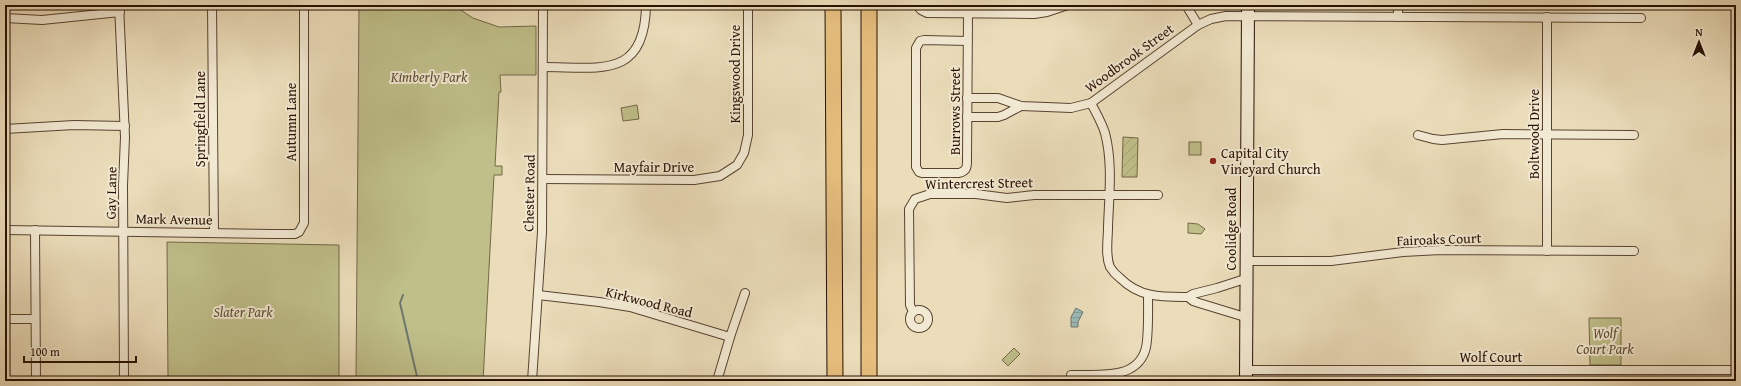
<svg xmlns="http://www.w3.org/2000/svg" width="1741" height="386" font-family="'Gentium Book Plus',serif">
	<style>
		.park { fill: #bfbf8a; stroke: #736846 }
		.garden { fill: url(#garden-furrows); stroke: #736846 }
		.water { fill: url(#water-rules); stroke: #6d766f }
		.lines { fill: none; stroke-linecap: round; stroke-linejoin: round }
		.stream { stroke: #6d766f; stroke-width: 2 }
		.street-casing { stroke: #584330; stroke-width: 10 }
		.secondary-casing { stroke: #271002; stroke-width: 14 }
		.highway-casing { stroke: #271002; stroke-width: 17 }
		.street { stroke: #f2e9d2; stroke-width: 8 }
		.secondary { stroke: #f2e9d2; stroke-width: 12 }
		.highway { stroke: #e6be7d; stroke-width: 15 }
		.poi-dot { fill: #8f2418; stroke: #f2e9d2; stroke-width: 1.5 }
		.labels { text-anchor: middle; stroke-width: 4; stroke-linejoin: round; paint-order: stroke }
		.street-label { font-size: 14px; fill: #271002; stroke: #f2e9d2 }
		.park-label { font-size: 14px; font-style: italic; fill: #5c4d32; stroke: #f2e9d2 }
		.poi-label { font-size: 14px; fill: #271002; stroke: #f2e9d2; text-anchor: start }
	</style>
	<defs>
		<pattern id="garden-furrows" width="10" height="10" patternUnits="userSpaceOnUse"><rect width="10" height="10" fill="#bfbf8a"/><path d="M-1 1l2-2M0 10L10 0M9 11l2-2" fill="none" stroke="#a4a375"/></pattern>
		<pattern id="water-rules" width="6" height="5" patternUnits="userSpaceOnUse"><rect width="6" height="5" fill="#9bbab8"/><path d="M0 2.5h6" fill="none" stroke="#869f9d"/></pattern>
	</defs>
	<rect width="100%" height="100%" fill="#ebddba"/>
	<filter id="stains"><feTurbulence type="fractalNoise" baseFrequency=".005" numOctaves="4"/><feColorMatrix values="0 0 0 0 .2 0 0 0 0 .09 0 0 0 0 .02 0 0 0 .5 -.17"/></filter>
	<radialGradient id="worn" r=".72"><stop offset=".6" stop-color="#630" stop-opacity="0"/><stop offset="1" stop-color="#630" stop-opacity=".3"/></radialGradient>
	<g class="park">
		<polygon points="359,5 453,5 473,18 499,27 536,26 536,75 500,75 501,92 499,92 495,166 502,166 502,175 494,175 483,381 356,381"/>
		<polygon points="637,105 639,119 623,121 621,108"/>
		<rect x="1189" y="142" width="12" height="13"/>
		<polygon points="1188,223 1198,224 1205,229 1201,234 1188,233"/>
		<polygon points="167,242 339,245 339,381 168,381"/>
		<polygon points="1589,318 1621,318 1621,365 1590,365"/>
		<polygon points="1014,348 1020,354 1008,366 1002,360"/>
	</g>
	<polygon class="garden" points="1123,137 1138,138 1137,177 1122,177"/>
	<polygon class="water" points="1076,308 1083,312 1078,322 1078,327 1071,327 1071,317"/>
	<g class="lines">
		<polyline class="stream" points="403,295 400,303 418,381"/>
		<g class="street-casing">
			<g id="street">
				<polyline points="119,5 125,137 123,185 124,381"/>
				<polyline points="212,5 214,233"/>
				<polyline points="917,5 921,10 927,13 1034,14 1047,12 1068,5"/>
				<polyline points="1186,5 1198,25"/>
				<path d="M968,13C968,63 967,113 967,162C967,168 966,171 959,173H922L919,172L916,167V48L920,41L924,40L968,41"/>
				<polyline points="1398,17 1398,5"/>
				<polyline points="5,18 42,20 120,12"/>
				<path d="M543,67C599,67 645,80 646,5"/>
				<polyline points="967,98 998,98 1021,106 1071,108 1091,103 1198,25 1211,19 1226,16 1641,18"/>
				<path d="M1091,103C1096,113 1102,123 1105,133C1113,163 1109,197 1108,227C1108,240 1105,255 1110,267C1113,272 1116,275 1120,278C1140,298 1162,297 1188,297"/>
				<polyline points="967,117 998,117 1004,115 1021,106"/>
				<polyline points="5,129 74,125 125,126"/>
				<polyline points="1418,135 1433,139 1442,140 1503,134 1634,135"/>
				<polyline points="543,179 694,180 720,176 737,165 744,153 748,135 748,5"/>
				<polyline points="5,230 273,234 295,234 299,232 304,223 304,5"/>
				<polyline points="35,230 36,381"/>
				<polyline points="1547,251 1547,17"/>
				<polyline points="1246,261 1331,261 1403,252 1441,250 1634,251"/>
				<polyline points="538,295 599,302 630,307 730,337"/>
				<circle cx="919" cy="319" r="9"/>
				<polyline points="913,312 910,305 909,209 915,199 930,194 976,194 1007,198 1034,195 1158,195"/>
				<polyline points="1245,317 1199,303 1193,301 1188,297 1193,294 1217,288 1245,279"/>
				<polyline points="5,319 35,319"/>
				<polyline points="1246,370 1736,370"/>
				<path d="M1071,375C1095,374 1135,381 1145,351C1149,341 1148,307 1148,295"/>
				<polyline points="532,381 542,232 543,5"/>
				<polyline points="717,381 730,337 745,293"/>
			</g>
		</g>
		<g class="secondary-casing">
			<polyline id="secondary" points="1246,381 1248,5"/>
		</g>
		<g class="highway-casing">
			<g id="highway">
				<polyline points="833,5 835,381"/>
				<polyline points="869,381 869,5"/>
			</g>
		</g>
		<use href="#street" class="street"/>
		<use href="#secondary" class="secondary"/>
		<use href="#highway" class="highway"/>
	</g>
	<circle class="poi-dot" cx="1213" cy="161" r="4"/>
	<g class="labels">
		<g class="street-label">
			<text transform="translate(1129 58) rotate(-36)" y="5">Woodbrook Street</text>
			<text transform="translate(735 74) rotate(-90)" y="5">Kingswood Drive</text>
			<text transform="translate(955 111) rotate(-90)" y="5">Burrows Street</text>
			<text transform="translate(200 119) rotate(-90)" y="5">Springfield Lane</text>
			<text transform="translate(291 122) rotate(-90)" y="5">Autumn Lane</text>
			<text transform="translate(1534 134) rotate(-90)" y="5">Boltwood Drive</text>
			<text x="654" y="172">Mayfair Drive</text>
			<text transform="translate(979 183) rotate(-1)" y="5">Wintercrest Street</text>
			<text transform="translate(111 193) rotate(-89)" y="5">Gay Lane</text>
			<text transform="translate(529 193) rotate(-89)" y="5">Chester Road</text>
			<text transform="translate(174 219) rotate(1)" y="5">Mark Avenue</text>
			<text transform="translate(1231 229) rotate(-90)" y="5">Coolidge Road</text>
			<text transform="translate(1439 239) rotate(-2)" y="5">Fairoaks Court</text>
			<text transform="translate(649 302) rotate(14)" y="5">Kirkwood Road</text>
			<text x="1491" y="362">Wolf Court</text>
		</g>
		<g class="park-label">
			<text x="429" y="82">Kimberly Park</text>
			<text x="243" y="317">Slater Park</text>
			<text x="1605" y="338">Wolf<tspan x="1605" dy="16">Court Park</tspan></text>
		</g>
		<g class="poi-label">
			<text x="1221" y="158">Capital City<tspan x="1221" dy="16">Vineyard Church</tspan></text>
		</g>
	</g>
	<rect width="1741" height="386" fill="none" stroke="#ebddba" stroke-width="20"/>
	<rect x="6" y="6" width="1729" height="374" fill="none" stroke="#271002" stroke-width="2"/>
	<rect x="10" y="10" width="1721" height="366" fill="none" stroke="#271002"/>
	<g transform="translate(1699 42)" stroke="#f2e9d2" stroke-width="3" paint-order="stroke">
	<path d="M0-3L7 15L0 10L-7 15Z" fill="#271002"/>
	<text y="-6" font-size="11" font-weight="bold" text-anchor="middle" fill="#271002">N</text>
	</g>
	<path d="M24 356v6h112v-6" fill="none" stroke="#271002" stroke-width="2"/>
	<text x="30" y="356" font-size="12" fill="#271002" stroke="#f2e9d2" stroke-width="3" paint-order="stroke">100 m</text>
	<rect width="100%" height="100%" filter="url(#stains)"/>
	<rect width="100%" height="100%" fill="url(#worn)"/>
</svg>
